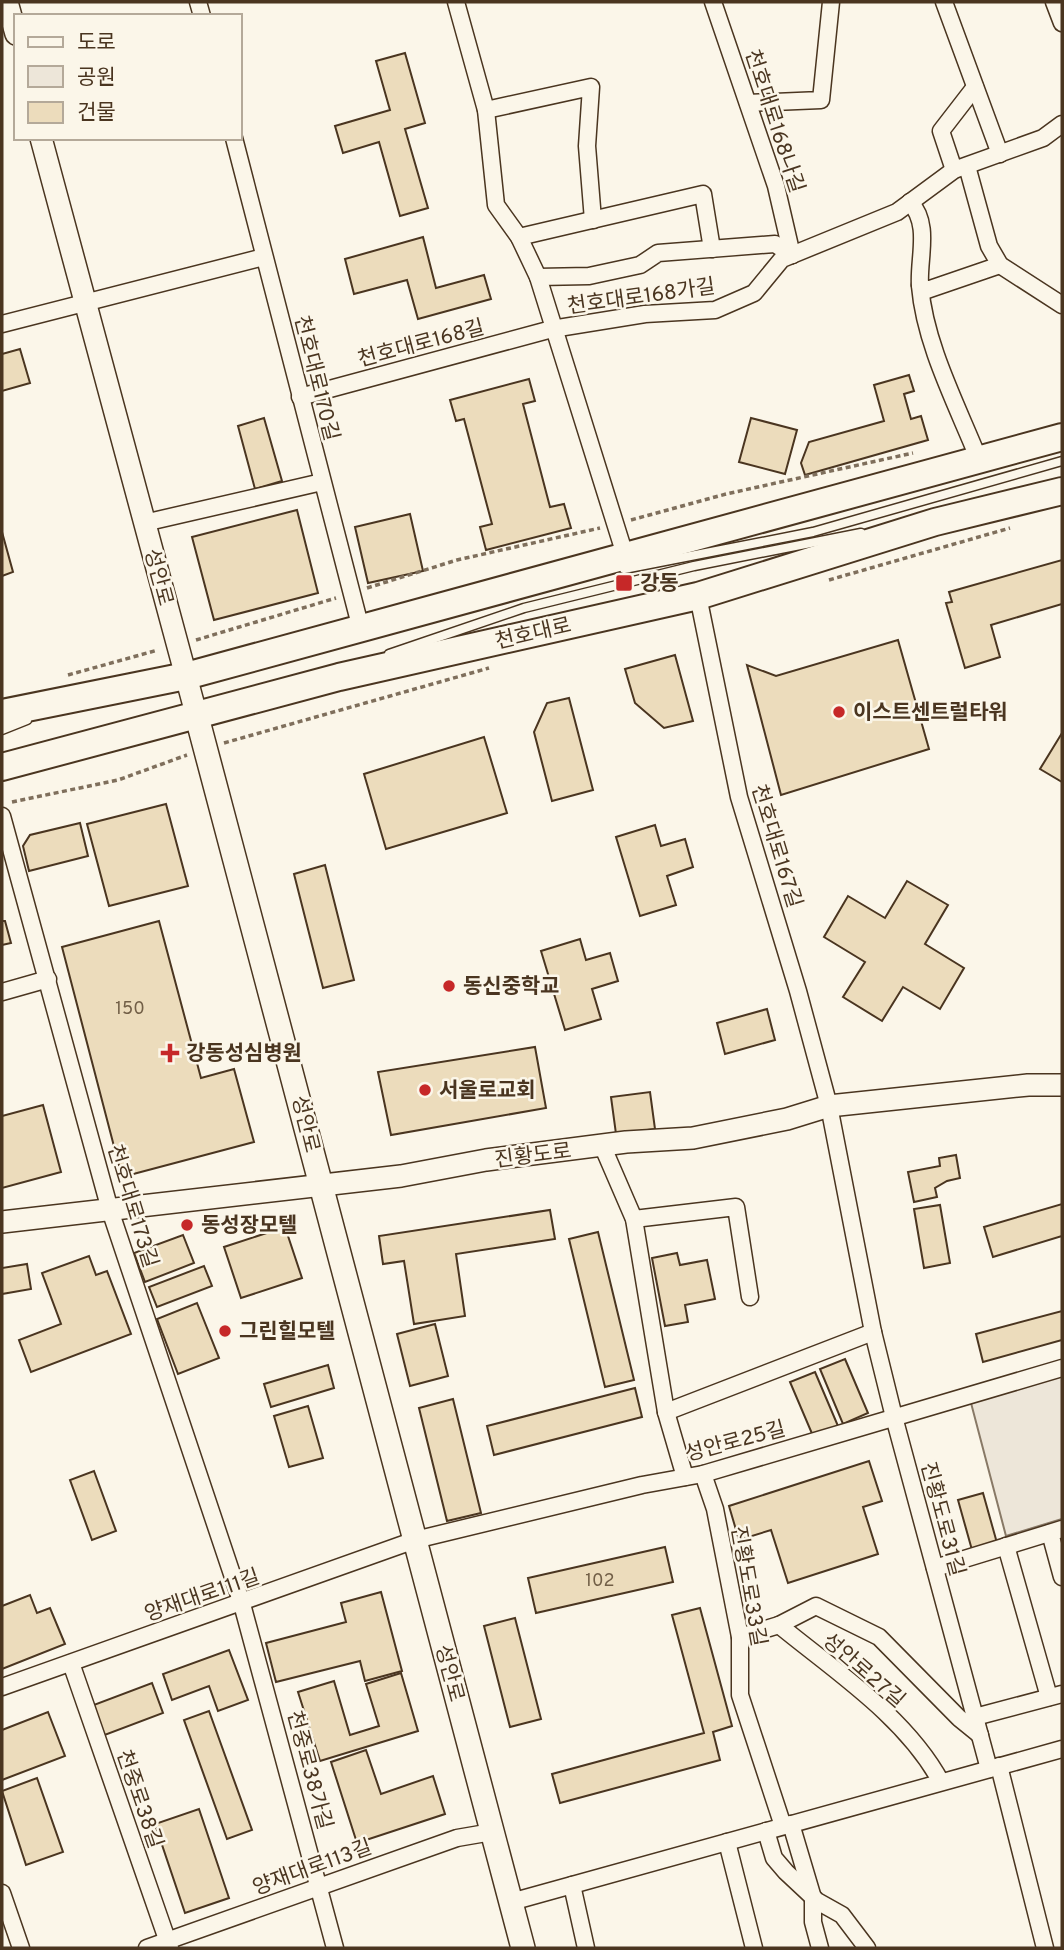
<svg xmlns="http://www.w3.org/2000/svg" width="1064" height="1950" font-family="Overpass,'Noto Sans KR',sans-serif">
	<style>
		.green { fill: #ede6d9; stroke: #887966; stroke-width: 2 }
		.building { fill: #ecdcbc; stroke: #4a3520; stroke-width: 2 }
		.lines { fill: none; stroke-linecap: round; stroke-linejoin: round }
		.service-casing { stroke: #4a3520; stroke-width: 11 }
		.minor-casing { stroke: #4a3520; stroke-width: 19 }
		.tertiary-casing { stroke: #4a3520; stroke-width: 24 }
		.secondary-casing { stroke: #4a3520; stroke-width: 26 }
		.primary-casing { stroke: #4a3520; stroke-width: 30 }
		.path { stroke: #7f6f5c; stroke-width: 3.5; stroke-dasharray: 5 3.5; stroke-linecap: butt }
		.service { stroke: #fbf6e9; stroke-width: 8 }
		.minor { stroke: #fbf6e9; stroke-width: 16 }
		.tertiary { stroke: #fbf6e9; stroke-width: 21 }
		.secondary { stroke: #fbf6e9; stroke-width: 23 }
		.primary { stroke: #fbf6e9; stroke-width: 26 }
		.poi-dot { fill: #c62828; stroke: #fbf6e9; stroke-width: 2.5 }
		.labels { text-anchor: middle; stroke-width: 5; stroke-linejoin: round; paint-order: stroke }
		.number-label { font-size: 18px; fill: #725f47 }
		.street-label { font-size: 21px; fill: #4a3520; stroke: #fbf6e9 }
		.poi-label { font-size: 21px; font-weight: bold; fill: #4a3520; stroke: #fbf6e9; text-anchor: start }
	</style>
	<rect width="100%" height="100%" fill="#fbf6e9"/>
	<polygon class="green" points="1062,1376 1062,1519 1006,1536 971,1403"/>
	<g class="building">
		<polygon points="405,53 425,123 405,129 428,208 400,216 379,142 343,153 335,126 390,110 376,61"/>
		<polygon points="423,237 436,288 484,275 491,299 418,319 407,280 354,294 345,259"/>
		<polygon points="20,349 30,383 2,391 2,354"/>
		<polygon points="909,375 914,391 904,394 911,419 921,416 928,440 805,475 801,463 809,442 884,421 874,385"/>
		<polygon points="529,379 535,401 523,404 550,507 564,504 571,528 486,550 480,527 492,524 464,419 456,421 450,400"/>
		<polygon points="264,418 282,481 255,489 238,426"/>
		<polygon points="751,418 797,430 785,474 739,462"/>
		<polygon points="297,510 318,593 214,620 192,537"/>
		<polygon points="410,514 423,571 368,583 355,527"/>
		<polygon points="2,532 13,572 2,576"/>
		<polygon points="1062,560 1062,604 991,625 1000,657 965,668 946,603 952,602 949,592"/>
		<polygon points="898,640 929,749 781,795 747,665 776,676"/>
		<polygon points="675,655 693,721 664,728 635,703 625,669"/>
		<polygon points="569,698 593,790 552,801 534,732 547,703"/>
		<polygon points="1062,733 1062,782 1040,769"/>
		<polygon points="484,737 507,813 386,849 364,774"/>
		<polygon points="166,804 188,886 109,906 87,824"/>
		<polygon points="80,823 88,856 29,871 23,846 30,835"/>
		<polygon points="655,825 661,846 685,839 693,867 667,876 676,905 640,916 616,837"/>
		<polygon points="325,865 354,980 323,988 294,874"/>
		<polygon points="907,881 948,905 925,944 964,968 940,1009 903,987 882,1021 843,997 865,962 824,937 848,896 885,918"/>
		<polygon points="2,921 5,921 11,943 2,945"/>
		<polygon points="159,921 201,1078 234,1069 254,1142 122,1177 62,947"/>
		<polygon points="580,939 586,960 610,953 618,981 592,989 601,1019 565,1030 541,951"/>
		<polygon points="767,1009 775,1040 725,1054 717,1023"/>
		<polygon points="535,1047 546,1108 391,1135 378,1072"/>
		<polygon points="650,1092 655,1129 616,1134 611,1097"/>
		<polygon points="43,1105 61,1172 2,1188 2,1116"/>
		<polygon points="956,1155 960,1178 947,1181 935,1188 937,1197 914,1202 908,1172 940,1166 939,1158"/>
		<polygon points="1062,1204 1062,1236 993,1257 984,1227"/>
		<polygon points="940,1205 950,1263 924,1268 914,1209"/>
		<polygon points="550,1210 555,1239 456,1254 465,1316 414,1324 404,1261 383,1264 379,1236"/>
		<polygon points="285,1227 302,1278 241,1298 224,1247"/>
		<polygon points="598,1232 634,1380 605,1387 569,1239"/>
		<polygon points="183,1235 194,1263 145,1282 134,1253"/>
		<polygon points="677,1253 680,1265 707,1260 715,1299 685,1305 688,1322 665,1326 652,1258"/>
		<polygon points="89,1256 96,1275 107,1271 131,1334 31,1372 19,1340 61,1324 42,1273"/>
		<polygon points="27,1264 31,1289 2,1294 2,1268"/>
		<polygon points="204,1266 212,1286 157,1307 149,1287"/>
		<polygon points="197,1303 219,1358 178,1374 157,1319"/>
		<polygon points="1062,1311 1062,1340 983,1362 976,1334"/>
		<polygon points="435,1324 448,1376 410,1386 397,1334"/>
		<polygon points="845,1359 868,1413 843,1424 820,1369"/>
		<polygon points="328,1365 334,1388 271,1407 264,1384"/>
		<polygon points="815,1372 838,1426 813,1436 790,1382"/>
		<polygon points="635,1388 642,1417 494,1455 487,1426"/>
		<polygon points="453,1399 481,1513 447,1521 419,1408"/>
		<polygon points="308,1406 323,1458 289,1467 274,1416"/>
		<polygon points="869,1461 882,1501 863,1507 878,1554 788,1583 771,1530 739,1540 729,1506"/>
		<polygon points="94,1471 116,1531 92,1540 70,1480"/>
		<polygon points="983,1493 997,1543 972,1550 958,1500"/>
		<polygon points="665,1547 673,1582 536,1613 528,1578"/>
		<polygon points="381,1592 402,1671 365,1681 360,1661 276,1682 266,1643 346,1622 341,1603"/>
		<polygon points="30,1595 37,1613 50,1608 65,1644 2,1669 2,1606"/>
		<polygon points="700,1608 732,1726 713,1732 720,1760 560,1803 552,1774 704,1733 672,1615"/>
		<polygon points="515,1618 541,1719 510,1727 484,1626"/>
		<polygon points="229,1650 248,1700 218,1711 209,1686 172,1700 163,1674"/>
		<polygon points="401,1673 418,1731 320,1761 298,1692 334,1681 350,1735 379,1726 366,1684"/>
		<polygon points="152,1683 163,1713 102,1736 91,1706"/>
		<polygon points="209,1711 252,1830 227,1839 184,1720"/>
		<polygon points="48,1712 65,1756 2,1780 2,1730"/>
		<polygon points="366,1750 381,1794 433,1776 445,1814 357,1843 331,1762"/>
		<polygon points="37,1778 63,1852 26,1865 2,1791"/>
		<polygon points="199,1809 229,1898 185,1913 155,1824"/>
	</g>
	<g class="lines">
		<g class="service-casing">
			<g id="service">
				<polyline points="624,569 813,532 1062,461"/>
				<polyline points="389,654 524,608 694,566 861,533"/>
				<polyline points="2,730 27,720"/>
			</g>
		</g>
		<g class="minor-casing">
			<g id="minor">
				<polyline points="198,2 202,16"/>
				<polyline points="456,2 486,110 496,205 519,237 538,277 625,555"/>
				<polyline points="713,2 776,186 792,255"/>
				<polyline points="944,2 1000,154"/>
				<polyline points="1054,2 1062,23"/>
				<polyline points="748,103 821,100 831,2"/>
				<polyline points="486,110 591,87 587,146 593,220"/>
				<polyline points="234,138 361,629"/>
				<polyline points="967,166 989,246 1000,265 1062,305"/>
				<polyline points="954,170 941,131 975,87"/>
				<path d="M910,202C931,225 918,258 920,286C925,345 957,405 979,460"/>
				<polyline points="519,237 703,194 712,249"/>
				<polyline points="538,277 589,276 640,265 658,253 775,244 792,255"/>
				<polyline points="920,285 927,290 1000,265"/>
				<polyline points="2,324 264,257"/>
				<polyline points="300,397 552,329 645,314 715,310 754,293 782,259 897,212 954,170 1043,138 1062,124"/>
				<polyline points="144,523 322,482"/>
				<polyline points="698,596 739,797 798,991 829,1106 873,1332 894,1417 989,1769"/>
				<polyline points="2,816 110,1210 242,1604 335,1948"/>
				<polyline points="2,992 48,979"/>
				<polyline points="602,1145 634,1219 666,1412 685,1477"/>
				<polyline points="634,1219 736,1207 750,1297"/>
				<polyline points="666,1412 873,1332"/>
				<polyline points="703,1474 715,1509 740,1637 740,1695 783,1826"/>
				<polyline points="1050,1533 1062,1577"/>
				<polyline points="1006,1546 1049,1697"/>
				<polyline points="935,1568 1062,1529"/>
				<polyline points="779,1625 816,1606 879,1637 959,1718 980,1735"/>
				<path d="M740,1637L779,1625C835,1671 906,1717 941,1782"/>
				<polyline points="71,1663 170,1948"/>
				<polyline points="2,1687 415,1540 642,1485 703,1474 1062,1368"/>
				<polyline points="975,1717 1062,1694"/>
				<polyline points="999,1766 1045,1948"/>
				<polyline points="791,1824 813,1898 813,1922 820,1948"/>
				<polyline points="766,1831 774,1858 786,1872 817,1901 842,1915 867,1948"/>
				<polyline points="727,1842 754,1948"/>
				<polyline points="572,1885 586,1948"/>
				<polyline points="2,1893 21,1948"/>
				<polyline points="511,1902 1062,1749"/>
				<polyline points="147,1948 457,1838 492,1832"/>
			</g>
		</g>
		<g class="tertiary-casing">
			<g id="tertiary">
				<polyline points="7,2 16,34"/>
				<polyline points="41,138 197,717"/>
				<polyline points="2,1222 401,1176 486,1160 626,1142 693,1138 787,1119 829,1106 1028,1085 1062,1085"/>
			</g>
		</g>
		<g class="secondary-casing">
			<polyline id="secondary" points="197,717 523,1948"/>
		</g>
		<g class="primary-casing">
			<g id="primary">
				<polyline points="2,713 186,676 1062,437"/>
				<polyline points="2,767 339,677 698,596 935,522 1062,491"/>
			</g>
		</g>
		<g class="path">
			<polyline points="631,520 726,494 913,453"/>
			<polyline points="829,580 1010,528"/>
			<polyline points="367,588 457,560 600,528"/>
			<polyline points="196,640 336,598"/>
			<polyline points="68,675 158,650"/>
			<polyline points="224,743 489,668"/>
			<polyline points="12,802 118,780 187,755"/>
		</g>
		<use href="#service" class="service"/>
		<use href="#minor" class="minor"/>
		<use href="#tertiary" class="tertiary"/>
		<use href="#secondary" class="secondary"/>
		<use href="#primary" class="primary"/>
	</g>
	<g class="poi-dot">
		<rect x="615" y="574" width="18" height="18" rx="3.5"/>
		<circle cx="839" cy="712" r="7"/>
		<circle cx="449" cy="986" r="7"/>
		<path d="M166.5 1042.5h7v7h7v7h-7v7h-7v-7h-7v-7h7z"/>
		<circle cx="425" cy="1090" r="7"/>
		<circle cx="187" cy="1225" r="7"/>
		<circle cx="225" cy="1331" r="7"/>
	</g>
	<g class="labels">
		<g class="number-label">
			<text x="130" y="1014">150</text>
			<text x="600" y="1586">102</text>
		</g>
		<g class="street-label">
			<text transform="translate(775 121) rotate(72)" y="7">천호대로168나길</text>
			<text transform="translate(641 296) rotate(-8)" y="7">천호대로168가길</text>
			<text transform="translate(421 343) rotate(-15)" y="7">천호대로168길</text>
			<text transform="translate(317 378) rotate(76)" y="7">천호대로170길</text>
			<text transform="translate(159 577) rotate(75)" y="7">성안로</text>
			<text transform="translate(533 633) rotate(-13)" y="7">천호대로</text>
			<text transform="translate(777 846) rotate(73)" y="7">천호대로167길</text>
			<text transform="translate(306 1124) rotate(76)" y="7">성안로</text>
			<text transform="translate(533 1155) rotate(-7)" y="7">진황도로</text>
			<text transform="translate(133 1206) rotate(73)" y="7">천호대로173길</text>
			<text transform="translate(735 1441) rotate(-15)" y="7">성안로25길</text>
			<text transform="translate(943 1519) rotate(75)" y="7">진황도로31길</text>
			<text transform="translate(749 1586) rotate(80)" y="7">진황도로33길</text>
			<text transform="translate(202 1595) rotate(-19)" y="7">양재대로111길</text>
			<text transform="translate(864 1670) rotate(41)" y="7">성안로27길</text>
			<text transform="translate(450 1673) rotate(75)" y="7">성안로</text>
			<text transform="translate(310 1770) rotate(75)" y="7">천중로38가길</text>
			<text transform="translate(140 1799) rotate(71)" y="7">천중로38길</text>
			<text transform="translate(312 1867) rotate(-20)" y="7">양재대로113길</text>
		</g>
		<g class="poi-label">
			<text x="640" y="590">강동</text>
			<text x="853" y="719">이스트센트럴타워</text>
			<text x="463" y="993">동신중학교</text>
			<text x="186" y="1060">강동성심병원</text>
			<text x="439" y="1097">서울로교회</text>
			<text x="201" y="1232">동성장모텔</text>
			<text x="239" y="1338">그린힐모텔</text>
		</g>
	</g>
	<rect width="1064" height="1950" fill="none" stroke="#4a3520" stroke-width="7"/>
	<rect x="14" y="14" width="228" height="126" fill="#fbf6e9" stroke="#b4a999" stroke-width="2"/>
	<rect x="28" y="37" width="35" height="10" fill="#fbf6e9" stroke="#b4a999" stroke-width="2"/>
	<text x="77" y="49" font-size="21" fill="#4a3520">도로</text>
	<rect x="28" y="66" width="35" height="21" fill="#ede6d9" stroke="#b4a999" stroke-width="2"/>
	<text x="77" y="84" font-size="21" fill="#4a3520">공원</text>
	<rect x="28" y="102" width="35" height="21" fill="#ecdcbc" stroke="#b4a999" stroke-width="2"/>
	<text x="77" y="119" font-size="21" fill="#4a3520">건물</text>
</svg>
